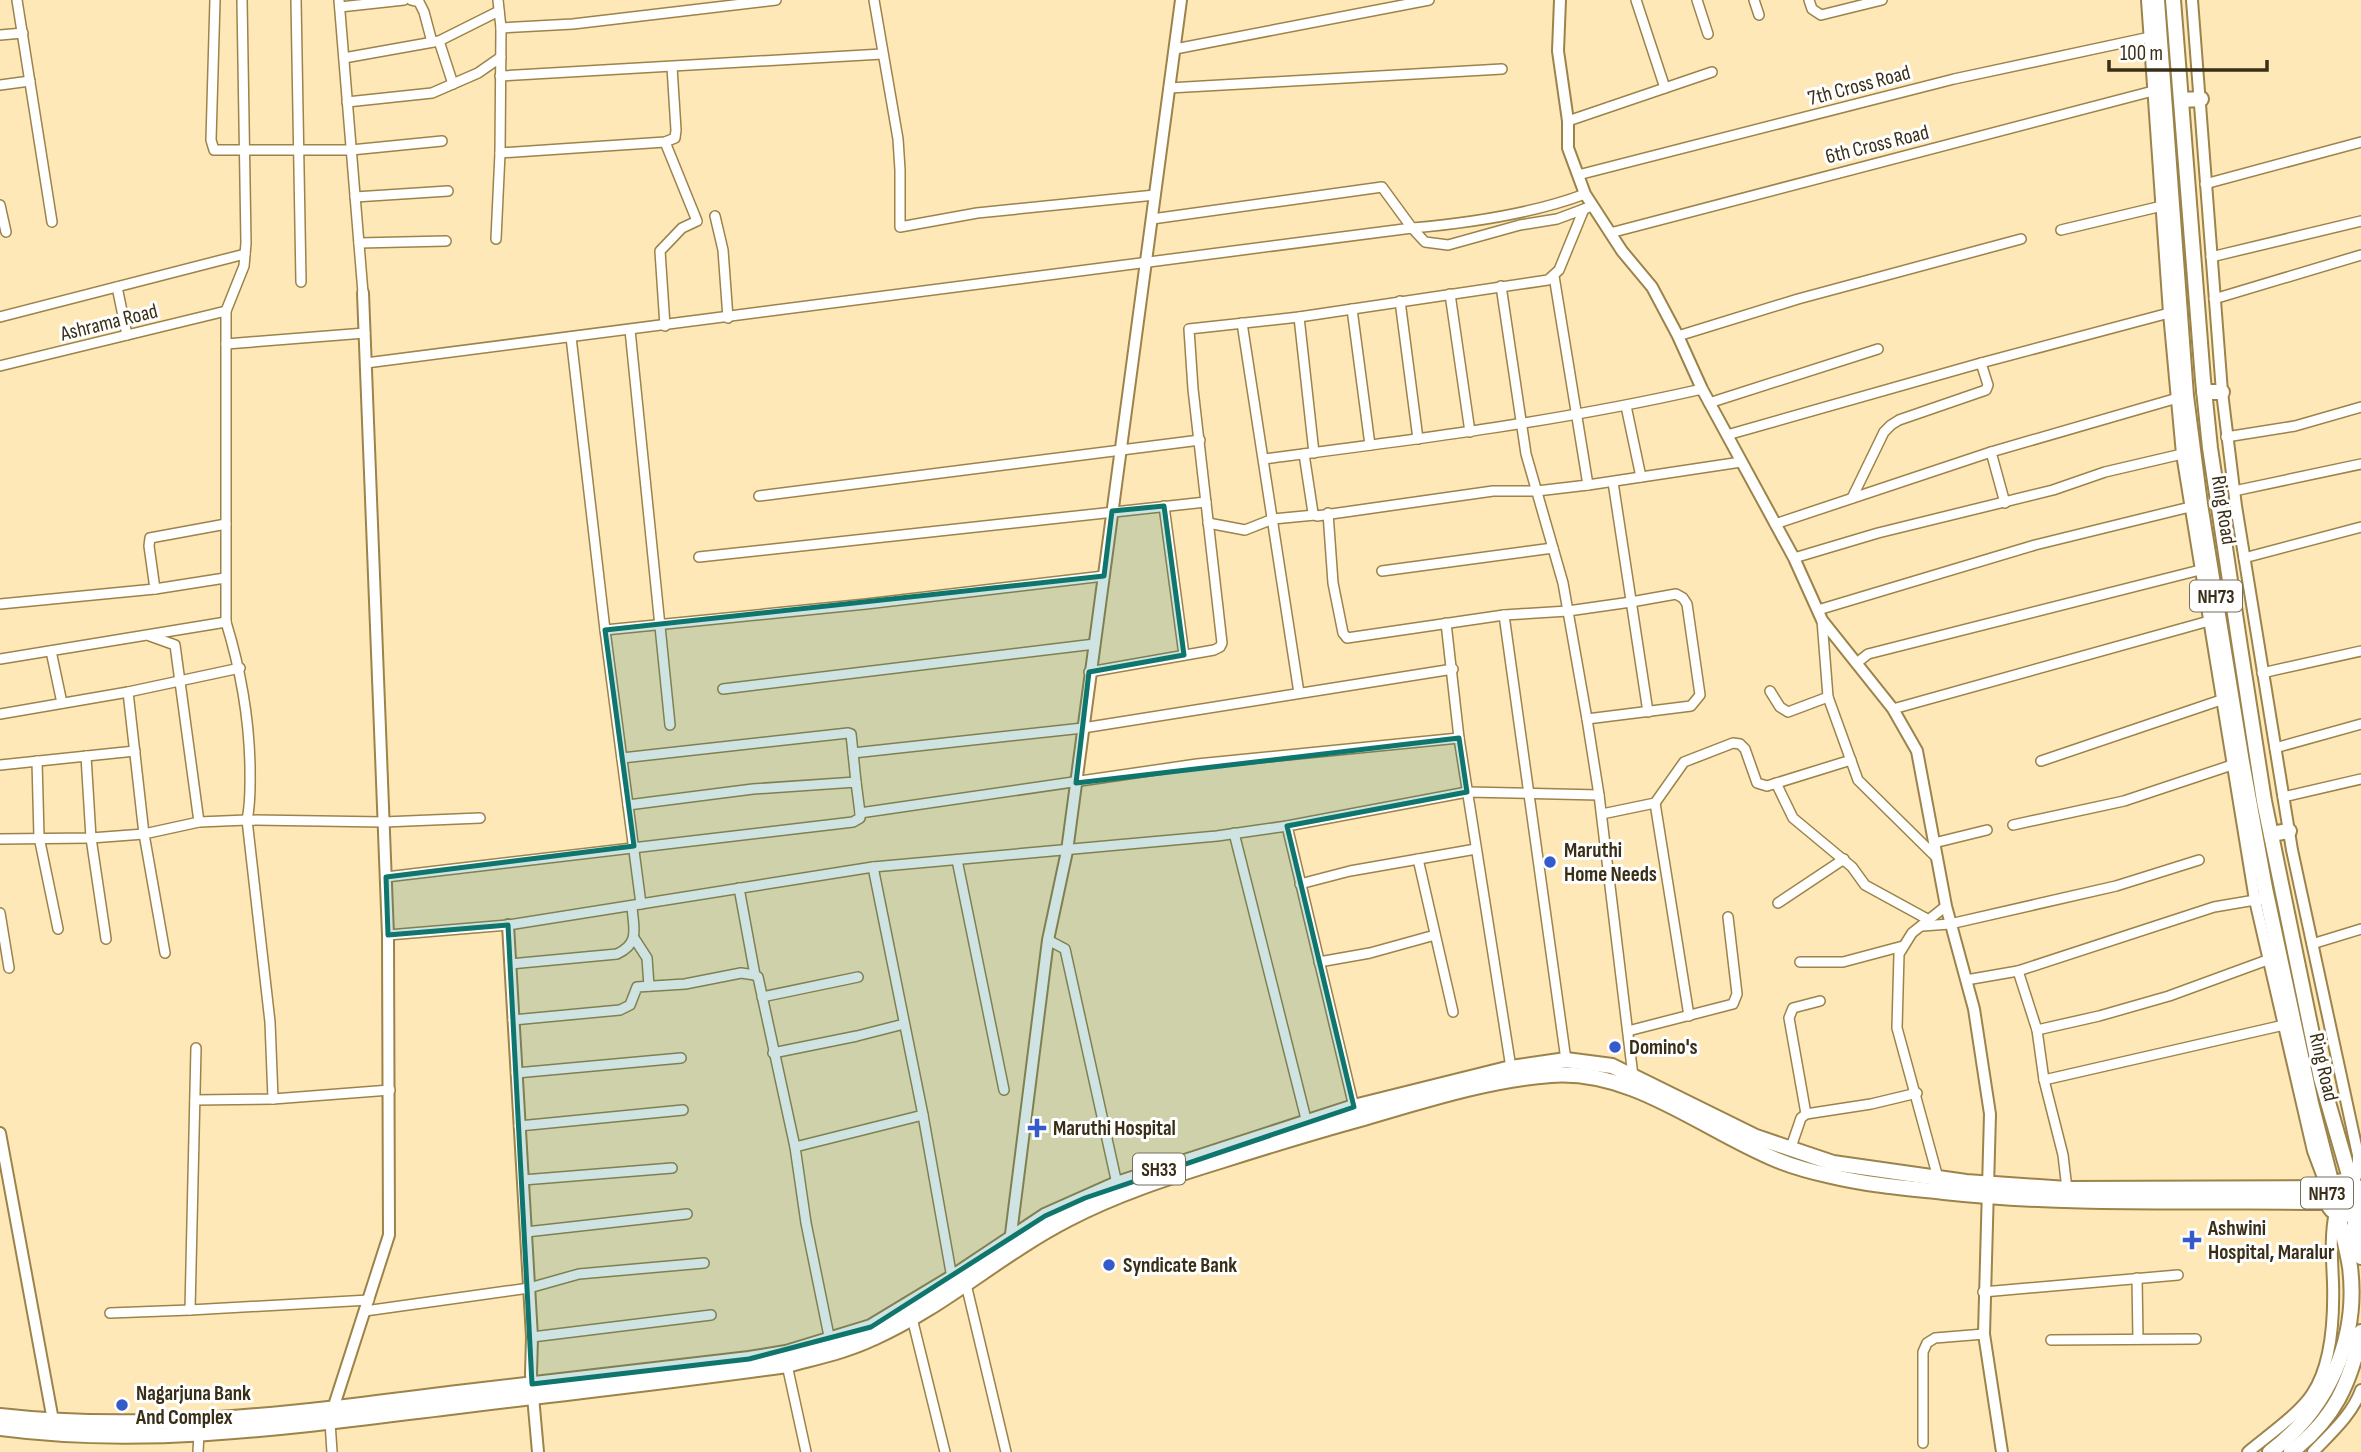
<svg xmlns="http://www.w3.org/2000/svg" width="2361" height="1452" font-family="'Sofia Sans Condensed',sans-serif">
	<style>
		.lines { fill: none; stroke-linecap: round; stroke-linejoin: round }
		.minor-casing { stroke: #9c8349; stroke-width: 12 }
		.tertiary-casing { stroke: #9c8349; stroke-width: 14 }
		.primary-casing { stroke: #9c8349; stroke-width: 18 }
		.trunk-casing { stroke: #9c8349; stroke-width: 18 }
		.minor { stroke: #fff; stroke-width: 9 }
		.tertiary { stroke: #fff; stroke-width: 10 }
		.primary { stroke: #fff; stroke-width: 14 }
		.trunk { stroke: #fff; stroke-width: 14 }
		.marked { fill: #0f766e; fill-opacity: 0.2; stroke: #0f766e; stroke-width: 5; stroke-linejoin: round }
		.poi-dot { fill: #355aca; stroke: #fff; stroke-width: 2.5 }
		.labels { text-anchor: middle; stroke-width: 6; stroke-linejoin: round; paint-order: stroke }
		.shield { fill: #fff; stroke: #746d5c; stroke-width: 2 }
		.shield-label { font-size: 19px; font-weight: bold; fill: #392e16 }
		.street-label { font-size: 21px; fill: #392e16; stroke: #fff }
		.poi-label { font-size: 21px; font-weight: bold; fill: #392e16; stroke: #fff; text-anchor: start }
	</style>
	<rect width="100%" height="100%" fill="#fee8b8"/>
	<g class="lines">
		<g class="minor-casing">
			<g id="minor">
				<polyline points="17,0 52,222"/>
				<polyline points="215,0 211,140 214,150 351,150 442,141"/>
				<polyline points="296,0 301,282"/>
				<polyline points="339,0 363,293"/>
				<polyline points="411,0 419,2 424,12 432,42"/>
				<polyline points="498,0 501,28 573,24 776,0"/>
				<polyline points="874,0 898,139 900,170 900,227 977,213 1155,195"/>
				<polyline points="1636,0 1665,88"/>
				<polyline points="1697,0 1708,34"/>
				<polyline points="1754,0 1759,15"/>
				<polyline points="1809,0 1812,9 1821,15 1882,0"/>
				<polyline points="340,7 404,0"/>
				<polyline points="0,35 23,33"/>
				<polyline points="439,41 453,84"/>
				<polyline points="1175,49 1429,0"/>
				<polyline points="344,58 439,41 499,11"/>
				<polyline points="500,76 882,54"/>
				<polyline points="0,85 30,81"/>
				<polyline points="1169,88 1502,69"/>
				<polyline points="347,102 432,93 478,73 501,57"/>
				<polyline points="1568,121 1712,72"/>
				<polyline points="500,153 665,142 675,138 676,130 672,67"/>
				<polyline points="1578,175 1954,79 2150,37"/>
				<polyline points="2205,184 2361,142"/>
				<polyline points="355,197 448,191"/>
				<polyline points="0,205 6,232"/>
				<polyline points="715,216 723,250 728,318"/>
				<path d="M1152,219L1382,187L1412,228C1469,223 1532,214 1585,194"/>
				<polyline points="2061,230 2162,206"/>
				<polyline points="1610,233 2153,91"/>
				<polyline points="496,239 500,153 501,28"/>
				<polyline points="359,243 446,241"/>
				<polyline points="2211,257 2361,221"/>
				<polyline points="1554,276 1588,485"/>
				<polyline points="1501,286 1526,454 1563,583 1587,719 1599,795 1633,1076"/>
				<polyline points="117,287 127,335"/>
				<polyline points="1450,294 1470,432"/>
				<polyline points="2214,299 2361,255"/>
				<polyline points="1400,301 1418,439"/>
				<polyline points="1352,309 1370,445"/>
				<polyline points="0,317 245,254"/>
				<polyline points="1299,317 1314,453"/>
				<polyline points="1242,323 1299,693"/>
				<polyline points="665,326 660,251 682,228 697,221 665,142"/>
				<polyline points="630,330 670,725"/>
				<polyline points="1678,336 1798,299 2021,239"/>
				<polyline points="571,337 605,630 641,904"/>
				<polyline points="226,344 365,333"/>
				<polyline points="366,363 1412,228 1425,242 1448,245 1520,225 1557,219 1592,206"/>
				<polyline points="0,366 226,311"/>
				<polyline points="1709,403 1878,349"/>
				<polyline points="1626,406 1641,477"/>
				<polyline points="1727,435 1981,363"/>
				<polyline points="2226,437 2295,426 2361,407"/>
				<polyline points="1304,454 1313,513 1317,516 1493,491 1537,491 1588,485 1741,462"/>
				<path d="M1264,459C1411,440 1557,422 1702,389"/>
				<polyline points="1613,482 1648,712"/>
				<polyline points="2234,491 2361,464"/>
				<polyline points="759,496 1200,440"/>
				<polyline points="1852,498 1884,432 1891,425 1899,420 1986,390 1988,385 1981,363 2169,313"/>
				<polyline points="2005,503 1991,452 2181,397"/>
				<polyline points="1164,506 1184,655"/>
				<polyline points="1328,513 1333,583 1343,633 1347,638 1504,615 1568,611 1631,602 1676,594 1683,598 1687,604 1700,695 1691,706 1587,719"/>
				<polyline points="1208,523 1245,530 1273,519 1315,515"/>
				<polyline points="1775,524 1991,452"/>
				<polyline points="699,557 1206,502"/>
				<polyline points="1794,558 1878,533 2053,490 2105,472 2182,454"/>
				<polyline points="2244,558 2361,527"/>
				<polyline points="1382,571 1553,548"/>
				<polyline points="155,589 149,546 150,538 226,524"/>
				<polyline points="0,604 155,589 225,578"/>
				<polyline points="1818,610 2035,545 2190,507"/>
				<polyline points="1504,615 1566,1060"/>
				<polyline points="1822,620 1828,697 1858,780 1937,858"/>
				<polyline points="1446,623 1459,738 1511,1068"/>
				<polyline points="605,630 866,604 1104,576"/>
				<polyline points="150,636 175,645 199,822"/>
				<polyline points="51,651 62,703"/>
				<polyline points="0,659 226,622"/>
				<polyline points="1858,662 1868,654 2200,570"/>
				<polyline points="1089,672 1214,650 1220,647 1222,643 1193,389 1189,329 1299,317 1548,280 1559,270 1584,209"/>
				<polyline points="2262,673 2361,651"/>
				<polyline points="723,689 1095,644"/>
				<polyline points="1770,691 1780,707 1788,712 1828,697"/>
				<polyline points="128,692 144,834 165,953"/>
				<polyline points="1893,709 2209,621"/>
				<polyline points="0,714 128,692 240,668"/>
				<polyline points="2275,748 2361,724"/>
				<polyline points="853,753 856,782"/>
				<polyline points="86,756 91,838 106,939"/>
				<polyline points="622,758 848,733 851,734 853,753 1083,728 1453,669"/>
				<polyline points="37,761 39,837 58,929"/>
				<polyline points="2041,761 2221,700"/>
				<polyline points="0,765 135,751"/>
				<polyline points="1776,783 1793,818 1852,867 1865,885 1929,920"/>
				<polyline points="2283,797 2361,779"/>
				<polyline points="1655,803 1689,1016"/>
				<polyline points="628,805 753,789 856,782 860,813 1197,764 1459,738"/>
				<polyline points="1602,814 1655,803 1684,762 1733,743 1740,744 1745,749 1757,783 1767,786 1851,760"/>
				<polyline points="2013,825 2124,801 2232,765"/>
				<polyline points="1287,826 1354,1107"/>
				<polyline points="1234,833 1307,1123"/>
				<polyline points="0,839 91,838 144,834 199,822 247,820 384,822 480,818"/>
				<polyline points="1934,843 1987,830"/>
				<polyline points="1418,859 1453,1012"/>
				<polyline points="957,860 1004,1090"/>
				<polyline points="873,867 923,1115 952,1278"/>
				<polyline points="386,877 853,822 860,818 860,813"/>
				<polyline points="1300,884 1350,871 1476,849"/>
				<polyline points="739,888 755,975 758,977 795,1147 806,1223 830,1341"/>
				<polyline points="1778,903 1844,859"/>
				<polyline points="0,913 9,968"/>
				<polyline points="1922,926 1950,924 2116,886 2199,860"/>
				<polyline points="388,935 508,925 873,867 1217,836 1287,826 1467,792 1599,795"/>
				<polyline points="634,938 647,958 649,986"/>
				<polyline points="1048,940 1065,949 1117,1184"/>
				<polyline points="2312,944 2361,929"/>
				<polyline points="1319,962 1370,953 1435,935"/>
				<polyline points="1800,962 1843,962 1903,946"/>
				<path d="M510,964L617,954C641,943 633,927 632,906"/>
				<polyline points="2018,971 2037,1030 2044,1080 2063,1155 2067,1189"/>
				<polyline points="1966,980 2018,971 2214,907 2261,899"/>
				<polyline points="762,997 858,977"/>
				<polyline points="513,1020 620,1010 630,1005 637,987 685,984 741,973 755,975"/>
				<polyline points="2037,1030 2099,1016 2169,996 2270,959"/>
				<polyline points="1628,1031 1733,1004 1737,994 1728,917"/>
				<polyline points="196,1048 190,1310 369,1300"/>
				<polyline points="773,1053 857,1036 904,1024"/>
				<polyline points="516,1073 681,1058"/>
				<polyline points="2044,1080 2284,1025"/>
				<polyline points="273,1099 390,1090"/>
				<path d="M195,1100L273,1099L270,1022L247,820C251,802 250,785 250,766C249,715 241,671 226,622V311L244,266L246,243L242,0"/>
				<polyline points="1806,1114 1789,1018 1793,1008 1820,1001"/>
				<polyline points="519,1126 683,1110"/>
				<polyline points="795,1147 923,1115"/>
				<polyline points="1790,1150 1801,1118 1806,1114 1871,1104 1917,1093"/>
				<polyline points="1938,1178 1897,1028 1899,954 1912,933 1946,906"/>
				<polyline points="523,1180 672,1168"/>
				<polyline points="526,1232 687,1214"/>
				<polyline points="2137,1278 2138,1339"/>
				<polyline points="965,1280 1006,1452"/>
				<polyline points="1983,1292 2178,1275"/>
				<polyline points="365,1311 529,1288 579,1274 704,1263"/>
				<polyline points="110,1313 190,1310"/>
				<polyline points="912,1318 945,1452"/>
				<polyline points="532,1337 711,1315"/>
				<polyline points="2051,1340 2196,1339"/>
				<polyline points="787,1365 806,1452"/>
				<polyline points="330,1422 332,1452"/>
				<polyline points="1923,1443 1923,1352 1927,1343 1935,1338 1984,1334"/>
				<polyline points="198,1452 199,1433"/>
			</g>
		</g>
		<g class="tertiary-casing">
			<g id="tertiary">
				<polyline points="1560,0 1558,51 1568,121 1568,148 1585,194 1622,251 1652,287 1678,336 1702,389 1794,558 1822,620 1893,709 1917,751 1946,906 1974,1009 1990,1114 1984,1334 2002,1452"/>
				<polyline points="2147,0 2169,313 2182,454 2255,900 2313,1151 2322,1175 2330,1186"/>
				<polyline points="2192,0 2222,392 2236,506 2292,850 2358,1155 2358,1171 2353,1184"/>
				<polyline points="508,925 532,1337 531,1374 538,1452"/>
				<polyline points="0,1133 54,1426"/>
				<polyline points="1010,1242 1048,940 1067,851 1181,0"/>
				<polyline points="331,1415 389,1235 388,935 363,293"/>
				<path d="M2248,1452C2267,1436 2299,1414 2312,1394C2332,1364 2334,1316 2333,1282C2332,1258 2330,1236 2335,1212"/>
				<path d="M2313,1452C2331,1433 2352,1415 2361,1390"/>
			</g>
		</g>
		<g class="primary-casing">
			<g id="primary">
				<path d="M0,1416C149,1433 301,1413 449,1394C549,1382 649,1371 749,1359L786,1353L871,1327L952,1278L1045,1216L1117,1184L1354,1107L1511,1068L1566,1060L1612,1066L1756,1137L1833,1163L1966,1182L2067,1189L2329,1188"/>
				<path d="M0,1428C149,1448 302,1425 450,1407C562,1393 675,1381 787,1365C816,1357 846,1351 873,1338C943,1307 1000,1254 1068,1219C1116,1194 1168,1177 1220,1161C1267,1146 1313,1132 1360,1119C1423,1101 1486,1080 1551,1075C1634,1069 1703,1130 1777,1160C1794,1167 1813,1172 1831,1176C1868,1185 1907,1188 1944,1192C2072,1206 2199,1200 2327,1202"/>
			</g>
		</g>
		<g class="trunk-casing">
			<g id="trunk">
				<polyline points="2157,0 2186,396 2200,504 2242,762 2265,888 2311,1103 2332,1185"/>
				<polyline points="2173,0 2203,380 2210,448 2240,647 2264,801 2321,1078 2351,1182"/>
				<polyline points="2182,100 2201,99"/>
				<polyline points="2204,392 2222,392"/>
				<polyline points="2271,834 2289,831"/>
				<circle cx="2344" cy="1198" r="17"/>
				<polyline points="2355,1210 2355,1239 2361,1257"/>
				<path d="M2270,1452C2328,1409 2359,1339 2350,1267C2347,1249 2342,1231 2338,1214"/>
				<path d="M2291,1452C2334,1419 2350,1384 2361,1332"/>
			</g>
		</g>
		<use href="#minor" class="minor"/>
		<use href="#tertiary" class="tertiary"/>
		<use href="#primary" class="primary"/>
		<use href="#trunk" class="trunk"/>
	</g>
	<path class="marked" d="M1164,506L1184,655L1089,672L1076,783L1459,738L1467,792L1287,826L1354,1107L1085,1198L1045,1216L871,1327L749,1359L532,1384L508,925L388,935L386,877L634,846L605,630L1104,576L1112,511Z"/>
	<g class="poi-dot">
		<circle cx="1550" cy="862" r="7"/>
		<circle cx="1615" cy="1047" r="7"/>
		<path d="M1033.5 1117.5h7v7h7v7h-7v7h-7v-7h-7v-7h7z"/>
		<path d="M2188.5 1229.5h7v7h7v7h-7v7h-7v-7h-7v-7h7z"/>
		<circle cx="1109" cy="1265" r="7"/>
		<circle cx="122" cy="1405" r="7"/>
	</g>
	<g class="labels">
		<g class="shield">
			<rect x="2190" y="580.5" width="52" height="31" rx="5"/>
			<rect x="1133" y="1153.5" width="52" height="31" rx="5"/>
			<rect x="2301" y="1177.5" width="52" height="31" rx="5"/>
		</g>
		<g class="shield-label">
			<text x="2216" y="603">NH73</text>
			<text x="1159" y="1176">SH33</text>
			<text x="2327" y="1200">NH73</text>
		</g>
		<g class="street-label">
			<text transform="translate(1859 85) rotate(-15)" y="7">7th Cross Road</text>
			<text transform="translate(1877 144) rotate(-14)" y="7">6th Cross Road</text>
			<text transform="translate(109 322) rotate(-14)" y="7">Ashrama Road</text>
			<text transform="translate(2224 510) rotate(81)" y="7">Ring Road</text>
			<text transform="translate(2324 1067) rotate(77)" y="7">Ring Road</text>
		</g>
		<g class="poi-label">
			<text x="1564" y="857">Maruthi<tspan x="1564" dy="24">Home Needs</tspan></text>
			<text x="1629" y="1054">Domino's</text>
			<text x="1053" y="1135">Maruthi Hospital</text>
			<text x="2208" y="1235">Ashwini<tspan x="2208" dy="24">Hospital, Maralur</tspan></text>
			<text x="1123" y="1272">Syndicate Bank</text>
			<text x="136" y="1400">Nagarjuna Bank<tspan x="136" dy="24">And Complex</tspan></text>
		</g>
	</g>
	<path d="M2109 60v10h158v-10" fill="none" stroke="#392e16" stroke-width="3.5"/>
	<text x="2120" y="60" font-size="21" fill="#392e16" stroke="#ffffff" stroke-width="5" paint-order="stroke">100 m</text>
</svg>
